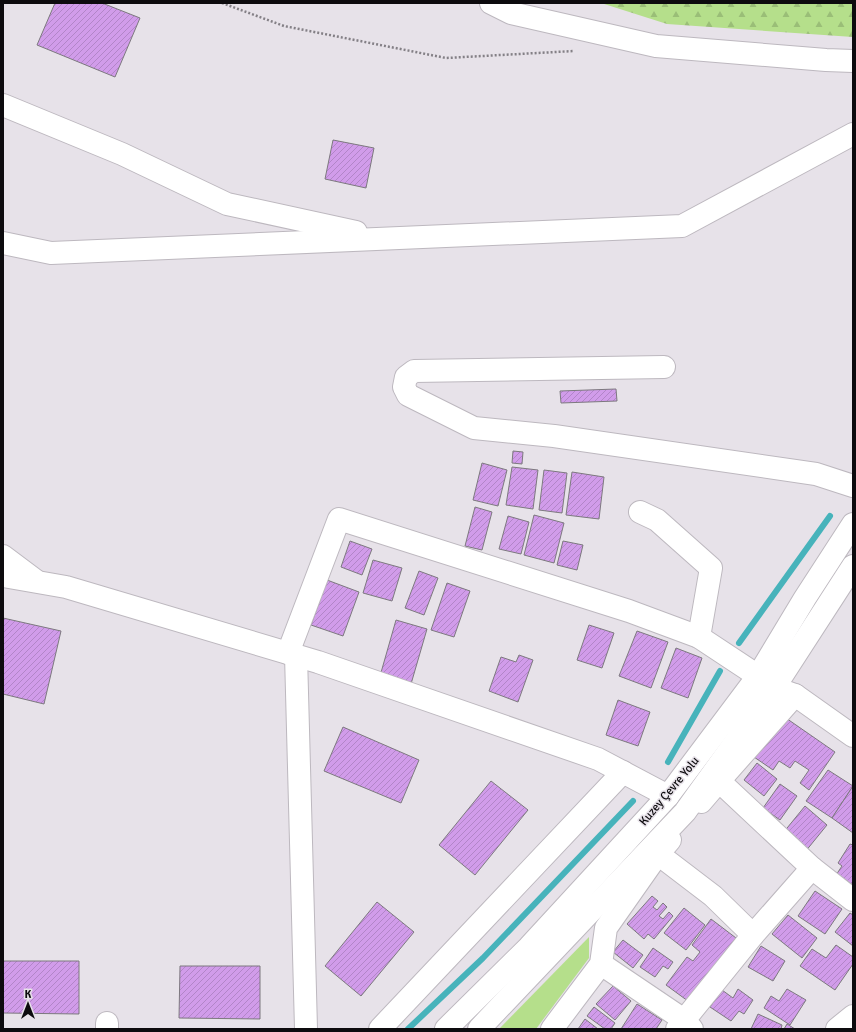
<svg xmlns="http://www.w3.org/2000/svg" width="856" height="1032" font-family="Signika,sans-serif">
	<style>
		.forest { fill: url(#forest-firs) }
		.green { fill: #b5df8b }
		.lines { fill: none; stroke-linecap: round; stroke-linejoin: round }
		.stream { stroke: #47b3bb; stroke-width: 6 }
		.building { fill: url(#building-hatch); stroke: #7d797f }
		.minor-casing { stroke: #bdb8bf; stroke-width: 24 }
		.major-casing { stroke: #bdb8bf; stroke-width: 24 }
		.path { stroke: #848086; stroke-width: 2.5; stroke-dasharray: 2 2; stroke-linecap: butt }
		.minor { stroke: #fff; stroke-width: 22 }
		.major { stroke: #fff; stroke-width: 22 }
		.labels { text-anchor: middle; stroke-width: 3; stroke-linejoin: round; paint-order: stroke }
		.street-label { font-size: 12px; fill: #0d0b0e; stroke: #e7e2e9 }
	</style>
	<defs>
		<pattern id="forest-firs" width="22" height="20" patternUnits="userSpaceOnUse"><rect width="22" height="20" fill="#b5df8b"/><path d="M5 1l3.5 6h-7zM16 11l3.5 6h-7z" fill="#9abe77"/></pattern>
		<pattern id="building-hatch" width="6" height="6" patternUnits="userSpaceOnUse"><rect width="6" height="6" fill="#d19cea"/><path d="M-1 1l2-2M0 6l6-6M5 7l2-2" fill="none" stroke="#b285c8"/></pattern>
	</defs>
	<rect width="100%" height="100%" fill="#e7e2e9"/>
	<polygon class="forest" points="601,3 853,3 853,37 667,24"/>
	<polygon class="green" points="589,937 589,958 536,1029 499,1029"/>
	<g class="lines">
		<g class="stream">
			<polyline points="739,643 830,516"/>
			<polyline points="668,762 720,671"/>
			<polyline points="408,1029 483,958 633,801"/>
		</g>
	</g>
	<g class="building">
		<polygon points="55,3 102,3 140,18 115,77 37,45"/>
		<polygon points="333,140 374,148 366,188 325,179"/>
		<polygon points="616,389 617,401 561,403 560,391"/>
		<polygon points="513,451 523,452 522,464 512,463"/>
		<polygon points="482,463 507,470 498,506 473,500"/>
		<polygon points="512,467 538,470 533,509 506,505"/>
		<polygon points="544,470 567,473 562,513 539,510"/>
		<polygon points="572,472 604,477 599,519 566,515"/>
		<polygon points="475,507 492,512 482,550 465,546"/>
		<polygon points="534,515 564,523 554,563 524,555"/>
		<polygon points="508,516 529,522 521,554 499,549"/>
		<polygon points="350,541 372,549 362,575 341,567"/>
		<polygon points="563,541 583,545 577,570 557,565"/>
		<polygon points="373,560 402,568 392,601 363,593"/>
		<polygon points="419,571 438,578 424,615 405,608"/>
		<polygon points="327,580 359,592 343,636 311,625"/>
		<polygon points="447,583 470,591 454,637 431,630"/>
		<polygon points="3,618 61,631 44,704 3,694"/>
		<polygon points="396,620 427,629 411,684 380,676"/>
		<polygon points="589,625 614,633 602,668 577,660"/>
		<polygon points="637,631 668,642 651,688 619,676"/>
		<polygon points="676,648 702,658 688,698 661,688"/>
		<polygon points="519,655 533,660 518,702 489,691 501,657 516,662"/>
		<polygon points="618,700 650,712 638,746 606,735"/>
		<polygon points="783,716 835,752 809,790 800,783 809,770 795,761 790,768 779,761 773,770 754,757"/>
		<polygon points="343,727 419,760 401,803 324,771"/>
		<polygon points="757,763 777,779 764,796 744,780"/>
		<polygon points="828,770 853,786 832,818 806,801"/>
		<polygon points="491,781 528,810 475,875 439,845"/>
		<polygon points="780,784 797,796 780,820 763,808"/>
		<polygon points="853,786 853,833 832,818"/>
		<polygon points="805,806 827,825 805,852 783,833"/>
		<polygon points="850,844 853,845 853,885 836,875 842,866 838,863"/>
		<polygon points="815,891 842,909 825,934 798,916"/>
		<polygon points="652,896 658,901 653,907 657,910 663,903 667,907 659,916 663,919 669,912 673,916 654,939 648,934 644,939 627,924"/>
		<polygon points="377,902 414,932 361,996 325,966"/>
		<polygon points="684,908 705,925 686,950 664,933"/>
		<polygon points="850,913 853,915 853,946 835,932"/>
		<polygon points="788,915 817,938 802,958 772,934"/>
		<polygon points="711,919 740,941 692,1004 666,985 687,957 693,961 700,952 692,945"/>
		<polygon points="623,940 643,955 633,968 613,952"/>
		<polygon points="836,945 853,957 853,964 835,990 800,966 812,949 826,958"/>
		<polygon points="761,946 785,961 773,981 748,967"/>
		<polygon points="653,948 673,962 668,969 663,966 655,977 640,967"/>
		<polygon points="3,961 79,961 79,1014 3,1013"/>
		<polygon points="180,966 260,966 260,1019 179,1018"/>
		<polygon points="613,986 631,1001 615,1020 596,1004"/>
		<polygon points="738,989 753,1000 744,1014 739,1011 731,1021 710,1007 722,990 733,998"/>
		<polygon points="787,989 806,1000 790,1025 764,1008 771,996 779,1001"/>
		<polygon points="637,1004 662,1020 656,1029 621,1029"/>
		<polygon points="594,1007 615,1023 611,1029 605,1029 587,1016"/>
		<polygon points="758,1014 782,1025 781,1029 751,1029"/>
		<polygon points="585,1019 598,1029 578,1029"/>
		<polygon points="787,1024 795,1029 784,1029"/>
	</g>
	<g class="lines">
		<g class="minor-casing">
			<g id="minor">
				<polyline points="491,3 511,13 656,46 826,60 853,61"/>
				<polyline points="3,105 122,154 227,204 356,232"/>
				<polyline points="3,243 51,253 682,226 853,134"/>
				<polyline points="664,367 414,371 406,377 404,387 408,395 474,428 554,436 816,474 853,486"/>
				<polyline points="640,512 657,520 711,568 699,637"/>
				<polyline points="3,556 35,580"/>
				<polyline points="3,576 66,587 318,662 598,759 668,796"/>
				<polyline points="288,653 339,519 629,611 699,637 758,676"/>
				<polyline points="296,655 306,1029"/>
				<polyline points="781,690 795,695 853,736"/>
				<polyline points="719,781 795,695"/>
				<polyline points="701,802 719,781 812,868 853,900"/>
				<polyline points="658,854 713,896 753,935"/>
				<polyline points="601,964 684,1020 692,1029"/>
				<polyline points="107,1029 107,1023"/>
				<polyline points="380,1029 623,772"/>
				<polyline points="552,1029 601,964 606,928 658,854 670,840"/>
				<polyline points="677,1029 753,935 812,868"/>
				<polyline points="837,1029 853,1016"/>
			</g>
		</g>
		<g class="major-casing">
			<g id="major">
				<polyline points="446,1029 529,947 668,796 758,676 805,598 853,524"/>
				<polyline points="479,1029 685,812 774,688 853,566"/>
			</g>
		</g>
		<polyline class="path" points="222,3 284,26 446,58 574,51"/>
		<use href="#minor" class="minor"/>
		<use href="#major" class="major"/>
	</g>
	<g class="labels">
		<g class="street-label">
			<text transform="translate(669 791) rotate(-50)" y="4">Kuzey Çevre Yolu</text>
		</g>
	</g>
	<rect width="856" height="1032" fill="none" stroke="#0d0b0e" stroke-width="8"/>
	<g transform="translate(28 1004)" stroke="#e7e2e9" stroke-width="3" paint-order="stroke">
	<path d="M0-3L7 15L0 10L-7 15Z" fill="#0d0b0e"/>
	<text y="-6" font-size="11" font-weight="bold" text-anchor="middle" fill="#0d0b0e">K</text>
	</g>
</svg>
